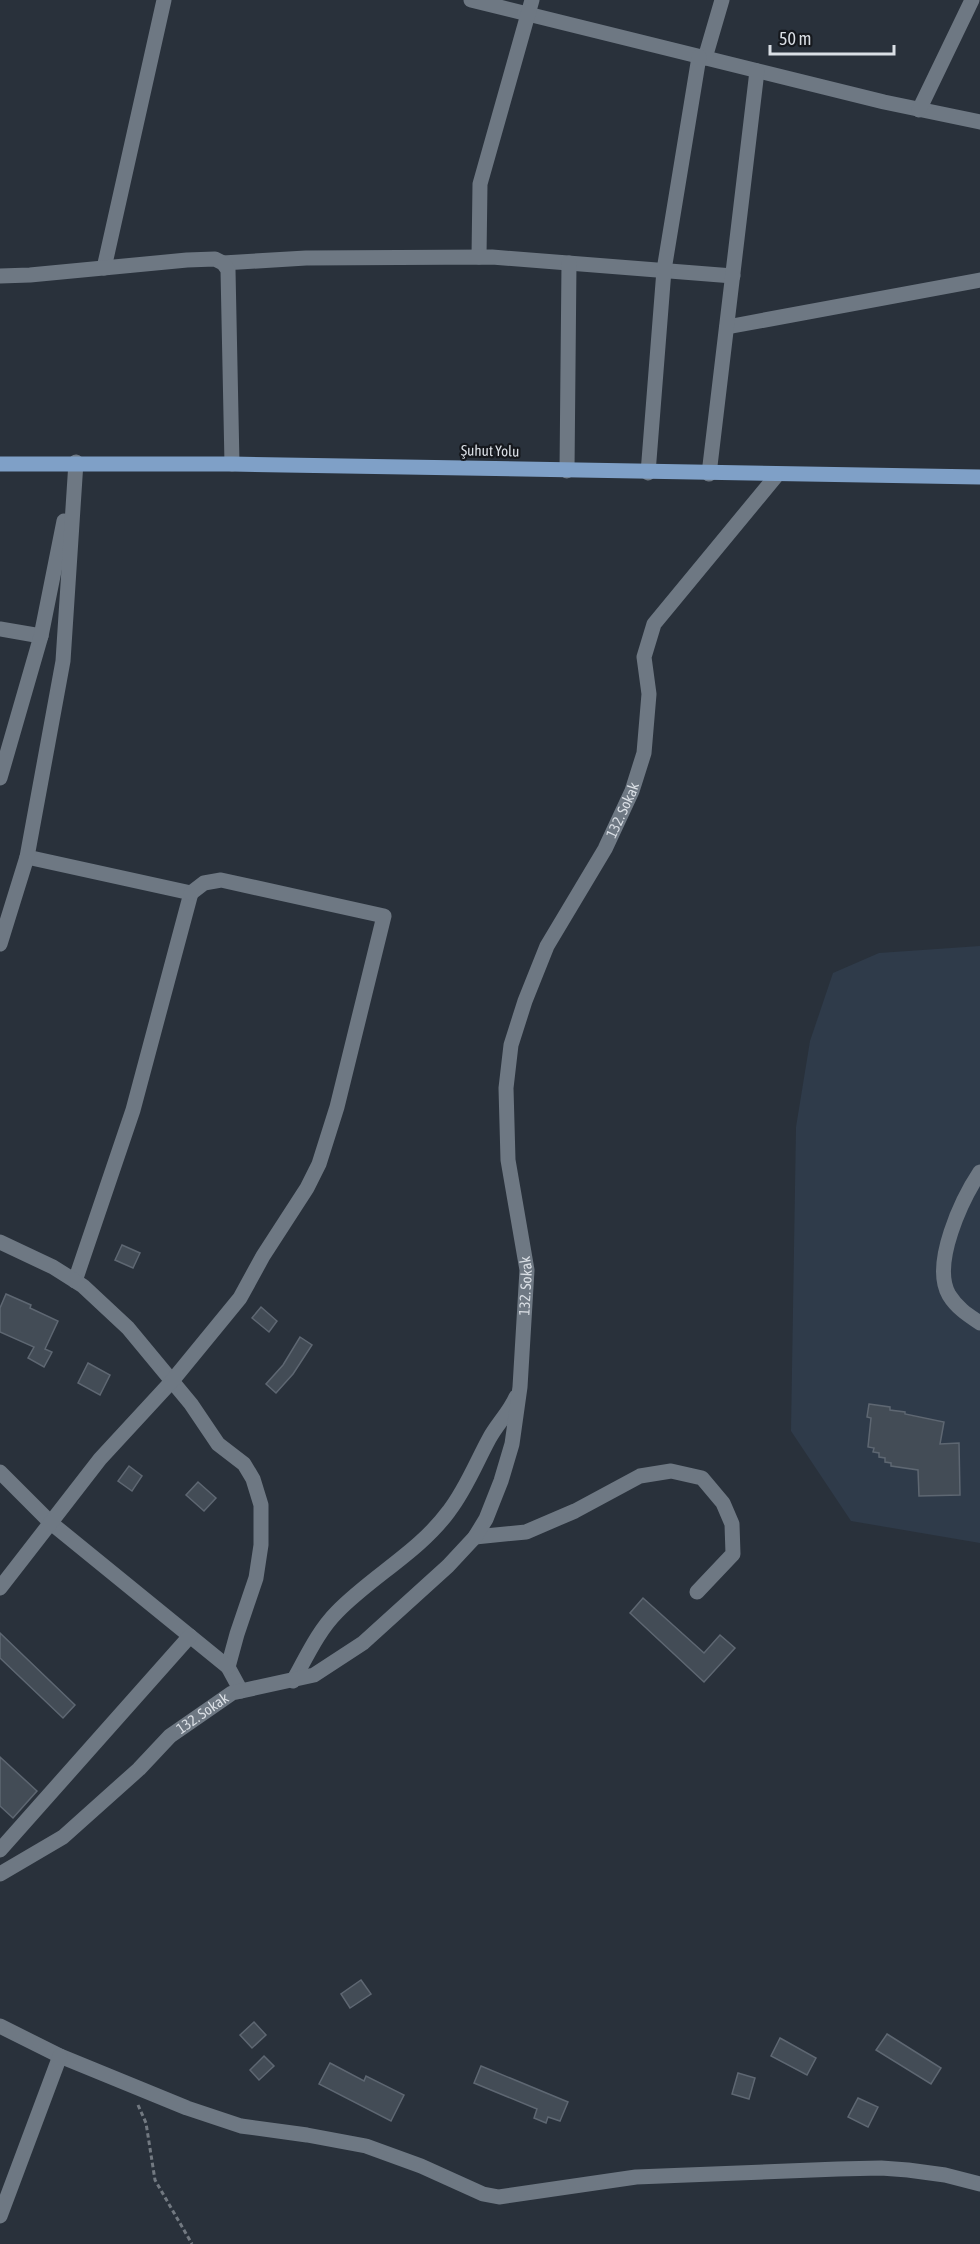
<svg xmlns="http://www.w3.org/2000/svg" width="980" height="2244" font-family="'Asap Condensed',sans-serif">
	<style>
		.built { fill: #2f3b4a }
		.building { fill: #434c56; stroke: #5e6772; stroke-width: 1.5 }
		.lines { fill: none; stroke-linecap: round; stroke-linejoin: round }
		.path { stroke: #727981; stroke-width: 3; stroke-dasharray: 4.5 3; stroke-linecap: butt }
		.minor { stroke: #6e7883; stroke-width: 15 }
		.major { stroke: #7fa0c7; stroke-width: 15 }
		.labels { text-anchor: middle; stroke-width: 4.5; stroke-linejoin: round; paint-order: stroke }
		.street-label { font-size: 15px; fill: #dadfe5; stroke: #15181d }
	</style>
	<rect width="100%" height="100%" fill="#29313b"/>
	<polygon class="built" points="980,946 980,1543 851,1521 791,1431 796,1127 810,1041 833,973 879,953"/>
	<g class="building">
		<polygon points="122,1245 140,1253 133,1268 115,1260"/>
		<polygon points="6,1294 31,1305 30,1308 58,1321 45,1349 52,1352 44,1367 28,1358 34,1347 0,1332 0,1308"/>
		<polygon points="261,1307 277,1321 269,1332 252,1318"/>
		<polygon points="300,1337 312,1345 293,1374 276,1393 266,1384 283,1365"/>
		<polygon points="88,1363 110,1375 100,1395 78,1383"/>
		<polygon points="869,1404 890,1407 890,1410 905,1412 905,1414 944,1422 940,1444 959,1443 960,1495 919,1496 918,1470 891,1466 891,1463 885,1462 885,1458 879,1457 879,1453 873,1452 874,1448 868,1447 871,1418 867,1417"/>
		<polygon points="129,1466 142,1476 132,1491 118,1481"/>
		<polygon points="198,1482 216,1498 204,1511 186,1495"/>
		<polygon points="643,1598 704,1653 720,1635 735,1648 704,1682 630,1613"/>
		<polygon points="0,1633 75,1705 63,1718 0,1658"/>
		<polygon points="0,1757 37,1791 13,1818 0,1806"/>
		<polygon points="361,1980 371,1994 350,2008 341,1994"/>
		<polygon points="254,2022 266,2035 252,2048 240,2035"/>
		<polygon points="887,2034 941,2068 931,2084 876,2050"/>
		<polygon points="780,2038 816,2058 807,2075 771,2056"/>
		<polygon points="264,2056 274,2066 259,2080 250,2070"/>
		<polygon points="330,2063 364,2081 366,2076 404,2095 391,2121 319,2084"/>
		<polygon points="481,2066 568,2102 560,2121 548,2117 546,2123 534,2118 537,2109 474,2083"/>
		<polygon points="738,2073 755,2078 749,2099 732,2094"/>
		<polygon points="858,2098 878,2107 868,2127 848,2117"/>
	</g>
	<g class="lines">
		<polyline class="path" points="138,2105 146,2123 155,2180 192,2244"/>
		<g class="minor">
			<polyline points="471,0 884,102 980,122"/>
			<polyline points="705,58 722,0"/>
			<polyline points="919,110 972,0"/>
			<polyline points="479,257 480,184 532,0"/>
			<polyline points="223,263 306,258 492,257 733,276"/>
			<polyline points="104,268 164,0"/>
			<polyline points="0,276 30,275 187,260 215,259 223,263 228,270 232,464"/>
			<polyline points="727,327 980,280"/>
			<polyline points="567,471 569,263"/>
			<polyline points="648,473 664,270 699,57"/>
			<polyline points="709,474 757,71"/>
			<polyline points="0,629 41,636"/>
			<polyline points="0,778 41,636 64,521"/>
			<polyline points="27,857 191,893 133,1110 75,1281"/>
			<polyline points="0,944 27,857 63,661 76,462"/>
			<path d="M980,1172C962,1199 931,1264 949,1295C957,1308 968,1315 980,1323"/>
			<polyline points="0,1242 53,1267 83,1286 128,1328 191,1404 218,1444 244,1464 253,1479 261,1505 261,1545 256,1578 237,1634 228,1667 241,1691"/>
			<polyline points="0,1472 51,1523 228,1667"/>
			<polyline points="475,1537 526,1532 575,1511 640,1476 671,1471 702,1478 723,1503 732,1524 733,1554 697,1592"/>
			<polyline points="0,1588 100,1459 172,1381 240,1298 263,1256 307,1188 319,1164 337,1107 384,916 221,880 204,883 191,893"/>
			<path d="M293,1681C306,1658 318,1631 337,1612C372,1576 419,1552 449,1511C466,1489 476,1463 489,1439C497,1424 509,1413 516,1397"/>
			<polyline points="0,1850 190,1636"/>
			<path id="s1" d="M0,1874L63,1837L139,1769L170,1736L232,1693L314,1675L363,1643L448,1566L475,1537L486,1519L501,1481L512,1444L520,1387L527,1270L508,1160L506,1088L511,1045L525,1001L547,946L605,849L632,791L644,753L649,694L644,657L654,624L777,475"/>
			<polyline points="0,2026 60,2056 187,2108 241,2126 307,2135 366,2146 421,2166 483,2194 499,2197 636,2177 838,2169 881,2168 908,2170 945,2175 980,2184"/>
			<polyline points="0,2216 60,2056"/>
		</g>
		<polyline class="major" points="0,464 232,464 980,477"/>
	</g>
	<g class="labels">
		<g class="street-label">
			<text transform="translate(490 451) rotate(1)" y="5">Şuhut Yolu</text>
			<text dy="5" stroke="none"><textPath href="#s1" startOffset="1356">132. Sokak</textPath></text>
			<text dy="5" stroke="none"><textPath href="#s1" startOffset="852">132. Sokak</textPath></text>
			<text dy="5" stroke="none"><textPath href="#s1" startOffset="260">132. Sokak</textPath></text>
		</g>
	</g>
	<path d="M770 45v9h124v-9" fill="none" stroke="#dadfe5" stroke-width="3"/>
	<text x="779" y="45" font-size="18" fill="#dadfe5" stroke="#15181d" stroke-width="4.5" paint-order="stroke">50 m</text>
</svg>
